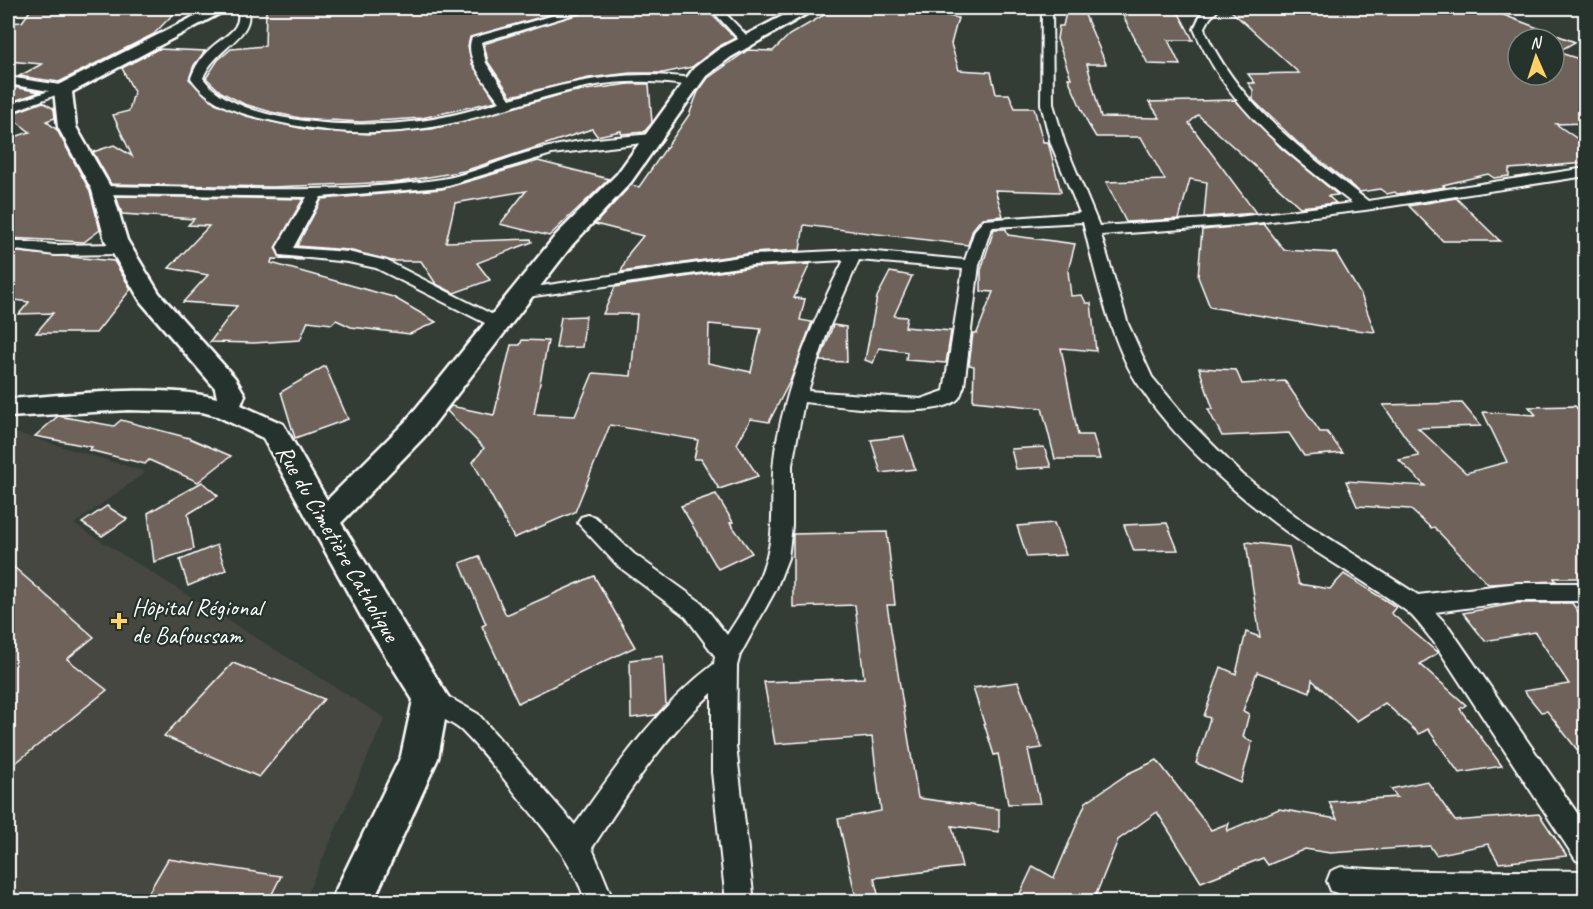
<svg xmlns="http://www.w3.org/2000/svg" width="1593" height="909" font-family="Caveat,sans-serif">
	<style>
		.built { fill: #454741 }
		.building { fill: #6e625a; stroke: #fff; stroke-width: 1.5; fill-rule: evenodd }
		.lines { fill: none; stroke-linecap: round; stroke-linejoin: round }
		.street-casing { stroke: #fff; stroke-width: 4 }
		.secondary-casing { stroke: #fff; stroke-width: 5 }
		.street { fill: #26332d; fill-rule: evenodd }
		.secondary { fill: #26332d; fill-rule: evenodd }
		.poi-dot { fill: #ffd166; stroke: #26332d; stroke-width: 2 }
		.labels { text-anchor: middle; stroke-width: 4.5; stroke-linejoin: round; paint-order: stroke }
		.street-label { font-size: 24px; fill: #fff; stroke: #26332d }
		.poi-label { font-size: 24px; fill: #fff; stroke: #26332d; text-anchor: start }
	</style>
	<rect width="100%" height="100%" fill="#343c36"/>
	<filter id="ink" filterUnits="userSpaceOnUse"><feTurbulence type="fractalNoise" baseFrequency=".0167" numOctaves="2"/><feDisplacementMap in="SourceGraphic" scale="12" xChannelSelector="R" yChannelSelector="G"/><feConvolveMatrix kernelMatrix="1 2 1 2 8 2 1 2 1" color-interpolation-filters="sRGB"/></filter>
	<g filter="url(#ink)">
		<polygon class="built" points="8,433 20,434 146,472 74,524 385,718 304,901 8,901"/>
		<g class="building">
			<polygon points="32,8 155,8 178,9 154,34 59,82 19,76 42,64 8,61 8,23 22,22"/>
			<polygon points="266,8 320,8 320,11 349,8 573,8 470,37 468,46 472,64 496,101 422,118 361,122 300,118 271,112 244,104 221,92 206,78 218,60 231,49 265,46"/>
			<polygon points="597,8 705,8 735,38 718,47 692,67 663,73 630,73 589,78 511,96 488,62 484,44"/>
			<polygon points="836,8 847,11 852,8 867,10 884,8 897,11 901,8 912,8 958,18 951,44 959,70 991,72 996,94 1009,94 1015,108 1034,108 1043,142 1048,142 1061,192 995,190 1003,216 982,218 973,229 968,245 804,225 800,250 753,253 621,272 629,253 643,236 595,224 631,185 639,187 689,115 698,92 708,78 748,50 773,51 789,35"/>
			<polygon points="1067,8 1082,8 1106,64 1087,64 1101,117 1160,118 1149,102 1235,100 1281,148 1338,195 1328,196 1336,203 1300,207 1198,115 1189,123 1256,213 1204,217 1207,182 1190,179 1179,219 1126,222 1106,182 1165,180 1141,137 1096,137 1088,124 1068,78 1071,78 1057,39 1059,26 1063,26"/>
			<polygon points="1119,8 1176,8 1193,40 1168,40 1180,65 1148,64"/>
			<path d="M1228,8H1485L1575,42L1557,52L1586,61V123L1556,124L1586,145V163L1509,169V176L1494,178L1488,174L1443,185L1445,187L1397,194L1395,192L1387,194L1380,189L1360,192L1298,143L1253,100V90L1248,83H1255L1248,74L1299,73ZM1518,39H1554V75H1518Z"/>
			<polygon points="158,49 205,51 194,65 189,79 215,103 246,116 309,130 370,134 432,129 571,92 629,84 649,84 652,123 644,132 621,134 621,131 597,136 592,129 464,171 400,182 272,187 111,184 93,152 114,145 132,156 113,115 129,111 134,92 122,68"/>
			<polygon points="8,86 40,92 8,103"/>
			<polygon points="43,102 54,109 55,118 46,121 57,130 90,191 100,230 84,242 8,238 8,139 30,132 8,115"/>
			<polygon points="538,161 609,179 549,236 500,224 526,191 455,203 446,242 531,239 532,242 477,263 490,280 454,293 436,284 421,261 392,261 348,250 297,246 322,199 442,189"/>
			<polygon points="116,196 303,199 275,248 280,257 304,260 272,259 271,263 393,297 436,322 410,334 351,327 336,320 332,324 308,321 300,340 254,343 210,342 237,306 183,302 208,275 169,268 209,226 188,225 194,219 122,214"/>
			<polygon points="1456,198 1500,241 1443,241 1409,206"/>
			<polygon points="1264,224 1284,250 1336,253 1361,295 1375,332 1327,327 1210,307 1198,277 1202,230"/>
			<polygon points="994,229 1006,229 1008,235 1075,244 1068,271 1071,296 1082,295 1086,303 1091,303 1096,351 1061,348 1078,435 1093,435 1100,459 1055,459 1042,408 973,401 974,366 969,365 973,333 977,333 993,292 981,291 981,270"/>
			<polygon points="8,251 114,261 131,289 96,333 36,333 53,313 19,314 29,302 8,299"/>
			<path d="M810,264L794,298L805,299L800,320L812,322L791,379L769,422L751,419L737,444L758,476L719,489L701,459H694L698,440L610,425L575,512L514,538L473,462L484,448L447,411L451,406L494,415L511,345H520L522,340L548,341L534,414L575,416L593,373L631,376L637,314H603L615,287L753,267ZM709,324L761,329L751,372L708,363Z"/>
			<polygon points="890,272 912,276 894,316 907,317 905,327 951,331 946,363 906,360 907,352 879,348 873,363 865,360 877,297"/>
			<polygon points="586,316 582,347 556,348 561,317"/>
			<polygon points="833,325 846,327 847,362 820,361"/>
			<polygon points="325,366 348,419 295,438 281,392"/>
			<polygon points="1199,368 1236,370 1242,384 1285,381 1320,432 1327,432 1343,453 1304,456 1289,433 1222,436 1208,409 1213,409"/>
			<polygon points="1462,403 1481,426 1418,428 1466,473 1507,462 1483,412 1536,415 1529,407 1575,406 1586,419 1586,578 1554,578 1556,581 1488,584 1434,527 1431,528 1410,509 1357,506 1346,481 1425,486 1399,460 1419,456 1383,405"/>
			<polygon points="58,416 114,426 121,420 189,438 231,456 198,482 149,460 145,464 89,450 92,447 35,436"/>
			<polygon points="904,436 915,469 881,473 871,440"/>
			<polygon points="1044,447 1051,467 1016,469 1011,449"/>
			<polygon points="202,482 218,496 188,514 194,549 154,562 148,513"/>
			<polygon points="716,494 733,522 730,523 752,553 718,569 681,506"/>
			<polygon points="107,506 127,519 102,536 82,523"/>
			<polygon points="1054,523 1066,555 1027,557 1017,526"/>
			<polygon points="1167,523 1178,550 1134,551 1124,525"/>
			<polygon points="887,532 895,605 887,605 918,798 999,809 999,832 952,826 962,867 874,878 880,902 857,902 838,819 881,811 872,737 775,744 764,682 864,678 855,605 793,607 793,534"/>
			<polygon points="1246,542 1289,547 1299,584 1330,589 1344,574 1396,607 1391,613 1438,653 1420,664 1466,705 1460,709 1502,766 1459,773 1428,729 1419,734 1385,703 1357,721 1312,680 1310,692 1257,672 1243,711 1249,714 1243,737 1252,742 1241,783 1196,763 1210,718 1204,716 1221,667 1236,674 1246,632 1260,637"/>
			<polygon points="217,545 226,570 188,586 180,560"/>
			<polygon points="479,556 506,615 594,576 635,647 518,703 482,626 486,624 460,563"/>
			<polygon points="8,562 94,637 67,659 107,690 8,769"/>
			<polygon points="1518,603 1572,603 1586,623 1586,761 1547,711 1541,712 1524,691 1569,684 1535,632 1485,641 1463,613"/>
			<polygon points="663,656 666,705 656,715 631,718 630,660"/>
			<polygon points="233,663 324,699 259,777 164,736"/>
			<polygon points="1018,682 1042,748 1028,750 1040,803 1008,804 998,754 994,755 973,688"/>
			<polygon points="1157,760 1211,830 1229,823 1227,831 1279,809 1337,819 1329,802 1397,797 1391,789 1427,781 1455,821 1539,814 1567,856 1499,863 1488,844 1436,855 1430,846 1330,853 1305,849 1268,865 1263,858 1201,882 1157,812 1118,840 1093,902 1016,902 1033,866 1054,878 1086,802 1129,773"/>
			<polygon points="168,859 281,876 268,902 143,902"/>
		</g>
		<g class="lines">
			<g class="street-casing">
				<g id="street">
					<path d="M237,8H247C257,36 214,48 203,78C238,126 357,128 411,122C441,119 471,111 500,102C488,86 463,58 472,38L580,8H595L481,42L486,63L510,99C563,84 615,71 671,76C679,77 691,76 697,82L691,86C658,81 624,80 591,86C537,96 486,118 432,127C377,136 322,133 269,120C238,113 210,105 191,78C195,67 201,57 210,49C223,36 244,30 237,8Z"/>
					<polygon points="710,8 720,8 750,39 750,43 742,43"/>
					<path d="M1042,8H1052L1053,104L1065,144L1099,226L1238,217L1352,203C1286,152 1228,108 1194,29L1201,14L1209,8H1220L1210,18L1204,29C1240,107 1302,150 1368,201L1586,168V176L1365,210L1238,225L1101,235L1128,324L1152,377L1189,421L1243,475L1302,521L1418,595L1518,583H1586V601H1518L1435,612L1449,627L1586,826V863L1576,860L1433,641C1424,631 1416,618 1405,610C1368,582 1325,560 1287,532C1234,493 1172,438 1136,381C1111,341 1094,269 1083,222L993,227L990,231L979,265L964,386C962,390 961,396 958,399C936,421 836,405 804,402L792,465V526L788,558L776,589L740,655L737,666L736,746L754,902H726L712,772V693C663,738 628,793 592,848L614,902H586C572,860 546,831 519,798C501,775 482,751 462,731C449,719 427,715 419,698L422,690L431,687L478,714L575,825C617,766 656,708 714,664L715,656L686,617L618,566L578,523L581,517L588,515L595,517L634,554L702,603L727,635C747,605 767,572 771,535C774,503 770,472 777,440C789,377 815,317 844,260L753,265L520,298L514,296L512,293L514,290L753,255L854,250L965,260L975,230L984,220L1080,213L1051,144L1041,104ZM859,260L963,269L944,391L921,399L808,391L828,330Z"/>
					<polygon points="8,77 61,85 69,90 8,113 8,105 49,91 8,84"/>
					<path d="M654,134L659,135V141L552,154L442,187L321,197L293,248L348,252L387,261L503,320L505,324L503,328L497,329L376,268L348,262L280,255L277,247L307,197L102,194L95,190L102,186C215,187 330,196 442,179C473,174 502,159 533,151C573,140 613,137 654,134Z"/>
					<polygon points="8,240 55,245 121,244 129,249 121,254 55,255 8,249"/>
					<path d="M1341,867C1422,874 1504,870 1586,871V899C1541,898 1496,897 1451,897C1413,897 1367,906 1331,891L1327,881L1331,871Z"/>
				</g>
			</g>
			<g class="secondary-casing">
				<path id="secondary" d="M211,8H230L72,92L76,127L112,190L127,240L159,293L235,378L245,395L241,405L283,424L327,500L405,422L556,235L617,174L694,68L719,49L798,8H817L731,57L706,76L631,182L572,245L425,436L341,523L449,698L438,758L373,902H330L401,756L413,700L363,620L263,438L217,416L202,412L128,410L8,417V399C69,395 159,383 217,398L215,388L141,302L105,240L92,190L58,127L54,90L57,86Z"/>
			</g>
			<use href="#street" class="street"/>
			<use href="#secondary" class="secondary"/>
		</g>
	</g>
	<path class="poi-dot" d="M116 612h6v6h6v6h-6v6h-6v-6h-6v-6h6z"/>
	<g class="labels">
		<g class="street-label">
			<text transform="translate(338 543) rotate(60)" y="8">Rue du Cimetière Catholique</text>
		</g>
		<g class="poi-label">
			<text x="132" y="615">Hôpital Régional<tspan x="132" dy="28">de Bafoussam</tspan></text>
		</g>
	</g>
	<rect width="1593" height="909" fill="none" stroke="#26332d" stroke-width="30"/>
	<rect x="15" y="15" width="1563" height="879" fill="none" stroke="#fff" stroke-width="2" filter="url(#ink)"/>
	<g transform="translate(1536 57) rotate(357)"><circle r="28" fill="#26332d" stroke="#7d8581" stroke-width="1.5"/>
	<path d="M0-4.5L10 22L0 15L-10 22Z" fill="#ffd166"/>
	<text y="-9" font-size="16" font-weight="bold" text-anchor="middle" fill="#ffffff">N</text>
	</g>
</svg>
